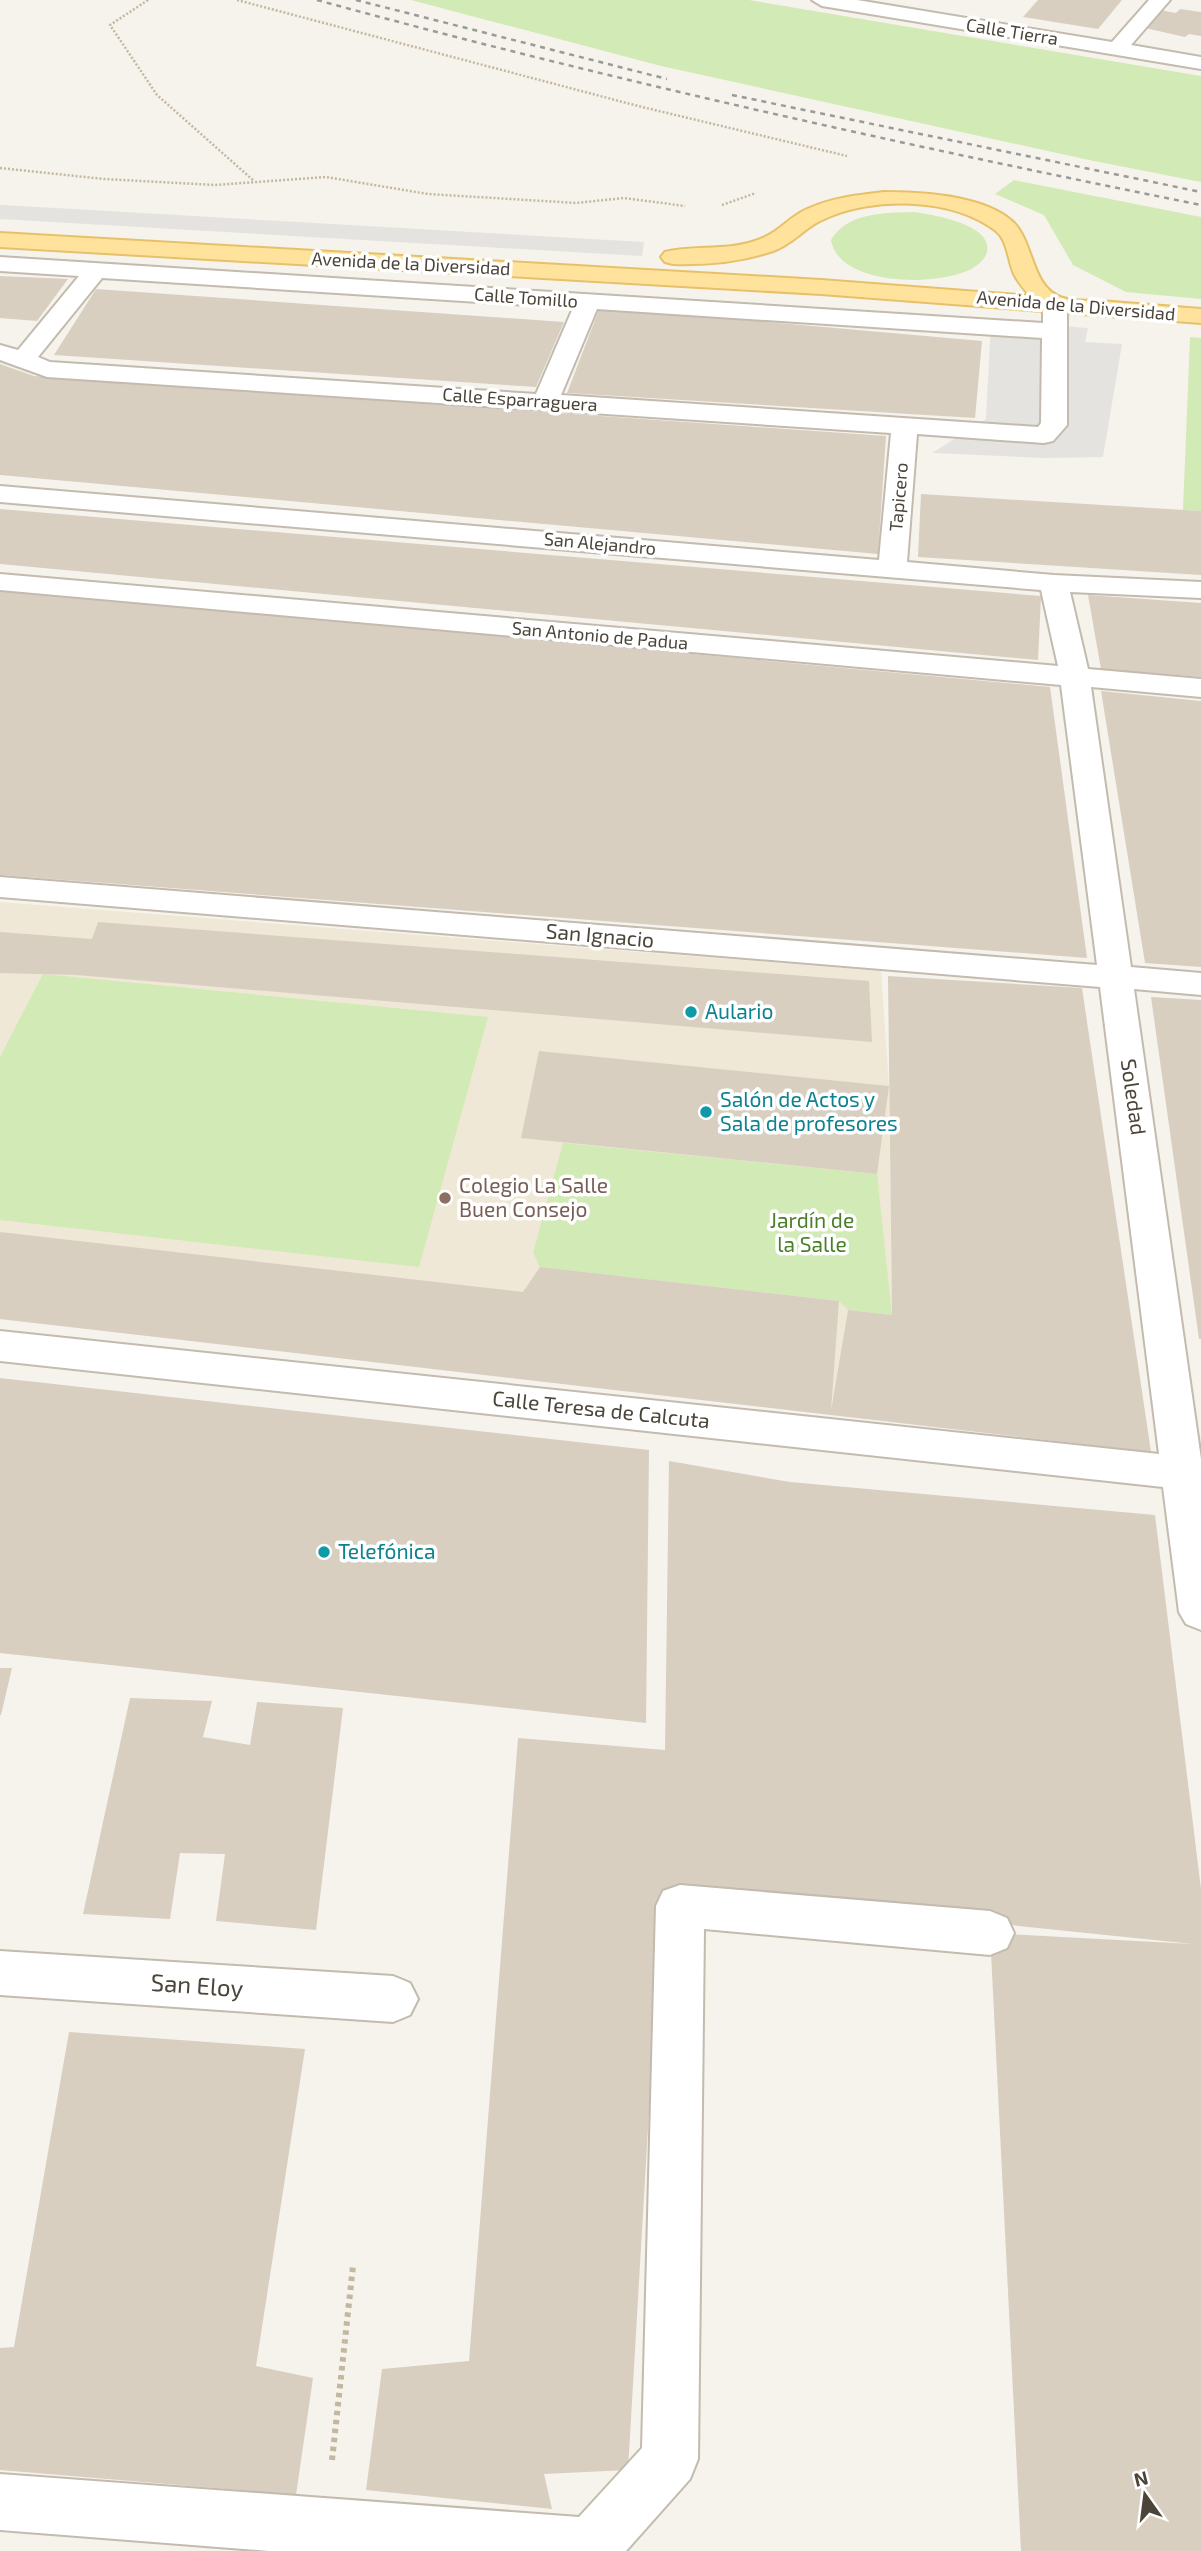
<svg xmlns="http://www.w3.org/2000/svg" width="1201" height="2551" font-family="'Exo 2',sans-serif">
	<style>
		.education { fill: #efe8d6 }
		.green { fill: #d2eab5 }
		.parking { fill: #e5e3e0 }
		.building { fill: #d8cfc1 }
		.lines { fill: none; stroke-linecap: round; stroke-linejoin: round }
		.minor-casing { stroke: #c2bbae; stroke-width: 4 }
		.major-casing { stroke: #e6c16a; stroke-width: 4 }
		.path-far1 { stroke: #c4b79f; stroke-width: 2.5; stroke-dasharray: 2 2; stroke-linecap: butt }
		.path { stroke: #c4b79f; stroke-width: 6; stroke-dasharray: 4.5 4.5; stroke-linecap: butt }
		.minor { fill: #fff; fill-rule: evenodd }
		.major { fill: #ffe39c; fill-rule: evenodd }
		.rail { stroke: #9a9a9a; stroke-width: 2.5; stroke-dasharray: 5 5; stroke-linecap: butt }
		.culture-dot { fill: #0f9aa8; stroke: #fff; stroke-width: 2.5 }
		.education-dot { fill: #8d6e63; stroke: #fff; stroke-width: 2.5 }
		.labels { text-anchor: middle; stroke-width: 7; stroke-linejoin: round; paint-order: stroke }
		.far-street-label { font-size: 18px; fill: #4b4439; stroke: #fff }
		.street-label { font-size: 21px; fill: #4b4439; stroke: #fff }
		.culture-label { font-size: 21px; fill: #0d838f; stroke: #fff; text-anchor: start }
		.education-label { font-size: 21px; fill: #785e54; stroke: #fff; text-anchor: start }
		.park-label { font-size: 21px; fill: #4a7f2a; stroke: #fff }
		.near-street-label { font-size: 24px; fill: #4b4439; stroke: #fff }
	</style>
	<rect width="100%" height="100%" fill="#f6f3ec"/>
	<polygon class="education" points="0,902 881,971 889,1086 892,1315 848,1310 830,1414 0,1319"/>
	<g class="green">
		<polygon points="411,0 749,0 1201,76 1201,182 1089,160 661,66"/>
		<polygon points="1014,180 1201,217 1201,299 1126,292 1073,265 1044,215 995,194"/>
		<path d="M914,212C933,215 993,224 987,252C985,259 979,264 973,268C940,287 839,287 831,240C848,212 884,213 914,212Z"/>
		<polygon points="1190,337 1201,338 1201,511 1183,510"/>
		<polygon points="43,974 488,1017 419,1267 0,1220 0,1057"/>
		<polygon points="563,1143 877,1174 892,1315 848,1310 839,1301 540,1267 533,1253"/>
	</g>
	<g class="parking">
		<polygon points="0,205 3,205 644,242 642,256 0,219"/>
		<polygon points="991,321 1088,328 1085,342 1122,344 1103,457 1043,458 932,453 986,419"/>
	</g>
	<g class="building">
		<polygon points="1038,0 1122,0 1098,29 1023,17"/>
		<polygon points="1180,9 1201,12 1201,36 1189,34 1185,37 1145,28 1160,10 1176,13"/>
		<polygon points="0,276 68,279 37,321 0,318"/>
		<polygon points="96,289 564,322 536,387 54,355"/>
		<polygon points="600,307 982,341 975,418 567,393"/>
		<polygon points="0,364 34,376 886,436 878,554 0,475"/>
		<polygon points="921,494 1201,511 1201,575 918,557"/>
		<polygon points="0,509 1041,596 1038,660 0,564"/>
		<polygon points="0,590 1050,687 1087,958 0,875"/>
		<polygon points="1088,595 1201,603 1201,677 1101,669"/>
		<polygon points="1101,691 1201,701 1201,967 1145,963"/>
		<polygon points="98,922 869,981 872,1042 76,975 0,973 0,932 92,939"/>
		<polygon points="888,976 1082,988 1151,1452 0,1319 0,1232 523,1292 540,1267 839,1301 831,1410 848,1310 892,1315"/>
		<polygon points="1151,997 1201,1000 1201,1339 1199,1339"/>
		<polygon points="539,1051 889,1086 877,1174 521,1138"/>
		<polygon points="0,1378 649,1450 646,1723 0,1653"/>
		<polygon points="669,1461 790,1482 1155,1515 1201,1889 1201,2551 1021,2551 990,1933 1193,1944 662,1889 628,2470 544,2474 552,2509 366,2490 382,2369 469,2361 518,1738 665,1750"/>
		<polygon points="0,1668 12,1668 1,1715 0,1715"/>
		<polygon points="130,1698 212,1701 203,1737 250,1745 257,1702 343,1708 316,1930 216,1921 225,1854 180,1853 170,1919 83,1914"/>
		<polygon points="69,2032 305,2049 256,2366 313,2378 296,2495 0,2470 0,2348 14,2347"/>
	</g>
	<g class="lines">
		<g class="minor-casing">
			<g id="minor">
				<polygon points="812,0 857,0 1112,42 1149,0 1170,0 1131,45 1201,57 1201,69 822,6"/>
				<path d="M0,257L1043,323V305L1046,300L1055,298L1064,300L1067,305V425L1053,441L1044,443L917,434L907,562L1054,575L1201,582V598L1070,592L1088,669L1201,679V697L1091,687L1131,967L1201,973V995L1134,989L1201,1459V1630L1186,1624L1179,1612L1163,1487L0,1361V1331L1159,1454L1100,987L0,897V877L1097,965L1061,685L0,590V574L1058,666L1041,590L0,502V486L879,560L891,433L47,377L0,360V345L18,350L79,276L0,271ZM102,278L573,308L536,394L50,362L38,357ZM597,309L1042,338L1041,423L1038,427L561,395Z"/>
				<polygon points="680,1885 990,1911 1007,1918 1014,1933 1007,1948 990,1955 704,1929 698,2459 690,2479 626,2551 269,2551 0,2530 0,2474 579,2517 642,2448 656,1906 663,1891"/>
				<polygon points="0,1951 393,1976 410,1983 418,1999 410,2015 393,2022 0,1995"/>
			</g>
		</g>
		<g class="major-casing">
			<path id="major" d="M884,192C921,192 987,195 1015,224C1034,245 1032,289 1063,298C1074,302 1089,300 1100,301C1134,304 1167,306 1201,309V323L821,294L0,247V233L821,280L1030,296C1024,289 1018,282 1014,274C1008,261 1008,241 996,231C952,197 871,196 822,220C804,228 793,244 773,251C741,262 706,265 673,264L665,262L661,257L665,252C694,245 726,251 755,241C776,235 787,219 805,210C830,198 857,195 884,192Z"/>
		</g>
		<g class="path-far1">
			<polyline points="148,0 110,25 157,95 254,181"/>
			<polyline points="237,0 638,106 847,156"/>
			<polyline points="0,168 104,179 215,185 326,177 428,194 576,203 624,198 685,206"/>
			<polyline points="722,205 756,193"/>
		</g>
		<polyline class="path" points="332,2460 353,2266"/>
		<use href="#minor" class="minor"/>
		<use href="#major" class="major"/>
		<g class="rail">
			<path d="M317,0C609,80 904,145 1201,205"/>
			<polyline points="356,0 667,79"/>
			<polyline points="732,95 1201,192"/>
		</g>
	</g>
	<g class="culture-dot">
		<circle cx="691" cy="1012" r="7"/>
		<circle cx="706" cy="1112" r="7"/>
		<circle cx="324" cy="1552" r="7"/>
	</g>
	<circle class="education-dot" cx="445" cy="1198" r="7"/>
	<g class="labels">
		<g class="far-street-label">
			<text transform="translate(1012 32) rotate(9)" y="6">Calle Tierra</text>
			<text transform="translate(411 264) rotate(3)" y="6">Avenida de la Diversidad</text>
			<text transform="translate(526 298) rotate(4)" y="6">Calle Tomillo</text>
			<text transform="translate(1076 306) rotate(5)" y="6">Avenida de la Diversidad</text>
			<text transform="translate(520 400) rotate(4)" y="6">Calle Esparraguera</text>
			<text transform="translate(899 497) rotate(-85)" y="6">Tapicero</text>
			<text transform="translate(600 544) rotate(5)" y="6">San Alejandro</text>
			<text transform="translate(600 636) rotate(5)" y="6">San Antonio de Padua</text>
		</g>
		<g class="street-label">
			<text transform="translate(600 936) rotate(5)" y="7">San Ignacio</text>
			<text transform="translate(1133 1097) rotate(82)" y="7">Soledad</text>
			<text transform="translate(601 1410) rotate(6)" y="7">Calle Teresa de Calcuta</text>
		</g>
		<g class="culture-label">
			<text x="705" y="1019">Aulario</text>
			<text x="720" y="1107">Salón de Actos y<tspan x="720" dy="24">Sala de profesores</tspan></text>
			<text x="338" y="1559">Telefónica</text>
		</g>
		<g class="education-label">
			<text x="459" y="1193">Colegio La Salle<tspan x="459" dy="24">Buen Consejo</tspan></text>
		</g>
		<g class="park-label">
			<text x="812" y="1228">Jardín de<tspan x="812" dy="24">la Salle</tspan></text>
		</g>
		<g class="near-street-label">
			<text transform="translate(197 1986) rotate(4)" y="8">San Eloy</text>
		</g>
	</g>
	<g transform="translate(1145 2495) rotate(346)" stroke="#ffffff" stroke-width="5" paint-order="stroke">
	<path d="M0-5L12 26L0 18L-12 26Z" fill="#4b4439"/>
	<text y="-10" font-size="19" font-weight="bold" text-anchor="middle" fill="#4b4439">N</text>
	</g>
</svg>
